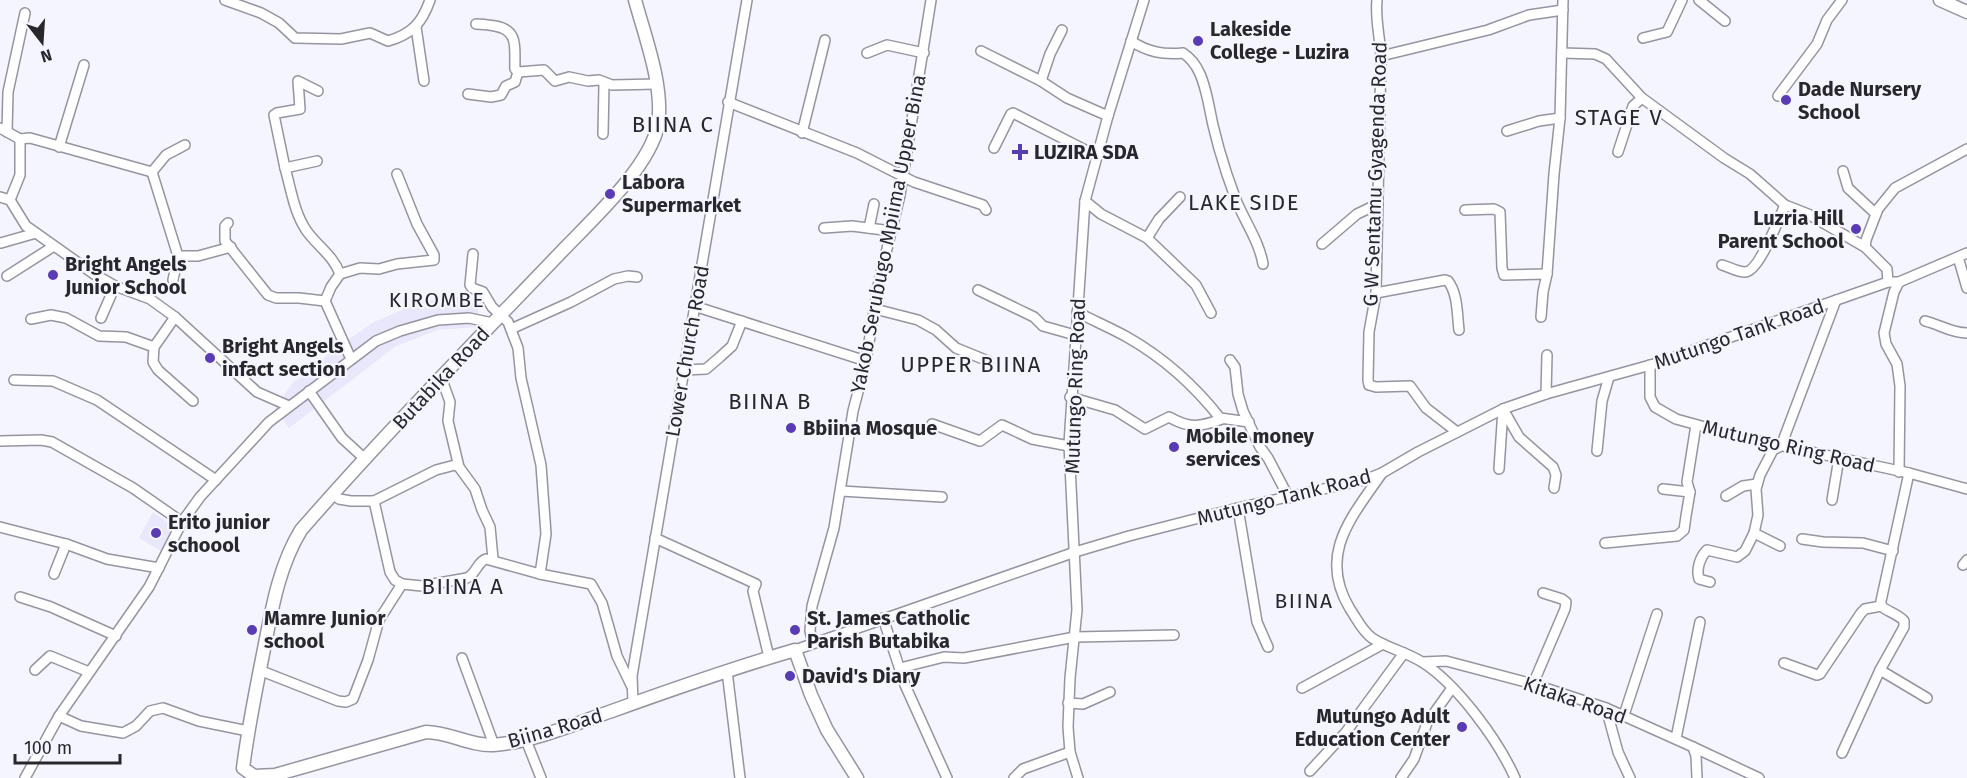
<svg xmlns="http://www.w3.org/2000/svg" width="1967" height="778" font-family="'Fira Sans',sans-serif">
	<style>
		.built { fill: #e8e7fb }
		.lines { fill: none; stroke-linecap: round; stroke-linejoin: round }
		.minor-casing { stroke: #9594a0; stroke-width: 12 }
		.major-casing { stroke: #9594a0; stroke-width: 15 }
		.minor { stroke: #fff; stroke-width: 9 }
		.major { stroke: #fff; stroke-width: 12 }
		.poi-dot { fill: #593bb3; stroke: #f5f5ff; stroke-width: 2 }
		.labels { text-anchor: middle; stroke-width: 4.5; stroke-linejoin: round; paint-order: stroke }
		.poi-label { font-size: 20px; font-weight: bold; fill: #28272c; stroke: #f5f5ff; text-anchor: start }
		.street-label { font-size: 20px; fill: #28272c; stroke: #f5f5ff }
		.neighbourhood-label { font-size: 21px; letter-spacing: 1.5px; fill: #28272c; stroke: #f5f5ff }
		.quarter-label { font-size: 22px; letter-spacing: 1.5px; fill: #28272c; stroke: #f5f5ff }
	</style>
	<rect width="100%" height="100%" fill="#f5f5ff"/>
	<g class="built">
		<polygon points="457,297 479,304 477,327 438,330 396,346 289,428 275,409 293,382 315,368 331,351 374,322 423,301"/>
		<polygon points="153,512 173,527 161,551 139,538"/>
	</g>
	<g class="lines">
		<g class="minor-casing">
			<g id="minor">
				<path d="M225,0L261,13L279,23L295,38L341,39L370,33L388,41C412,34 422,23 430,0"/>
				<path d="M1377,0C1375,19 1380,37 1381,56L1376,293L1369,332L1368,380L1369,385L1376,387L1410,386L1426,408L1457,432"/>
				<polyline points="1699,0 1725,21"/>
				<path d="M476,24C483,24 489,25 495,26C520,30 514,50 515,69L518,72L544,70L555,81L569,77L588,81L599,80L612,85L657,84"/>
				<polyline points="416,27 424,81"/>
				<polyline points="1643,38 1667,32 1682,0"/>
				<path d="M1131,41C1148,52 1163,55 1183,53C1199,63 1204,83 1208,101C1214,135 1224,168 1236,200C1245,222 1259,241 1263,264"/>
				<polyline points="981,51 1041,81 1067,98 1108,116"/>
				<polyline points="867,53 887,45 924,53"/>
				<polyline points="1562,53 1595,54 1606,59 1642,98 1724,158 1750,174 1785,205 1808,214 1865,247 1887,269 1888,282"/>
				<polyline points="1381,56 1488,30 1529,15 1563,10"/>
				<polyline points="1041,81 1050,54 1062,30"/>
				<polyline points="468,94 491,97 501,95 506,86 515,82 518,72"/>
				<polyline points="1778,96 1817,44 1827,20 1842,0"/>
				<polyline points="728,102 857,153 914,182 983,205 986,210"/>
				<polyline points="0,128 20,139 30,138 152,172"/>
				<polyline points="1507,131 1539,121 1560,118"/>
				<polyline points="7,132 8,92 25,13"/>
				<polyline points="802,133 825,40"/>
				<polyline points="603,134 604,84"/>
				<polyline points="59,147 84,65"/>
				<polyline points="994,148 1011,114 1013,113 1097,156"/>
				<polyline points="1618,152 1633,106 1642,98"/>
				<path d="M317,161L285,168C291,189 294,212 306,230C317,246 333,255 340,274L331,287L325,301"/>
				<polyline points="285,168 274,115 277,113 300,109 298,81 318,91"/>
				<polyline points="1843,171 1848,188 1876,214"/>
				<polyline points="152,172 178,256 173,280"/>
				<polyline points="152,172 166,155 185,145"/>
				<polyline points="0,197 10,200 26,226 36,233 94,274 115,286 150,299 175,317 257,392 289,406"/>
				<polyline points="10,200 20,175 20,139"/>
				<polyline points="1085,201 1101,214 1147,238 1196,285 1211,313"/>
				<polyline points="1465,210 1494,209 1500,212 1502,268 1504,275 1547,274"/>
				<polyline points="228,223 225,226 225,241 268,295 276,298 299,298 325,301"/>
				<polyline points="824,228 852,226 892,231"/>
				<polyline points="869,228 874,204"/>
				<polyline points="1147,238 1159,219 1180,197"/>
				<polyline points="1,243 36,233"/>
				<polyline points="1322,244 1357,214 1378,204"/>
				<polyline points="1865,247 1866,240 1878,209 1895,188 1967,149"/>
				<polyline points="473,254 470,285 472,288 483,292 492,307 508,322 518,348 521,378 541,465 546,534 540,574"/>
				<polyline points="178,256 198,256 231,247"/>
				<polyline points="1958,257 1967,288"/>
				<path d="M1722,265C1729,267 1738,272 1745,272C1759,272 1779,218 1785,205"/>
				<polyline points="340,274 360,268 379,269 397,264 434,260 434,255 417,224 397,174"/>
				<polyline points="7,276 54,246"/>
				<polyline points="978,290 1034,317 1043,326 1075,335"/>
				<path d="M1376,293L1445,280L1448,281C1458,294 1457,314 1459,330"/>
				<polyline points="325,301 351,359"/>
				<polyline points="694,306 866,361"/>
				<polyline points="875,309 918,320 936,330 956,348 988,361"/>
				<path d="M1077,312C1094,321 1111,328 1127,337C1164,358 1194,385 1220,418L1249,422"/>
				<polyline points="175,317 154,347 153,362 158,370 193,401"/>
				<polyline points="1541,317 1543,292 1547,274 1554,174 1560,118 1563,0"/>
				<polyline points="101,318 115,286"/>
				<polyline points="31,319 51,315 66,318 99,336 126,337 154,347"/>
				<path d="M1925,321C1941,325 1951,333 1967,333"/>
				<polyline points="511,329 571,302 614,279 628,276 637,277"/>
				<polyline points="1230,360 1235,367 1238,394 1243,411 1260,447 1268,458 1289,498"/>
				<polyline points="1650,365 1650,397 1655,407 1676,419 1741,437 1909,473 1967,489"/>
				<polyline points="684,370 706,369 720,357 732,346 742,321"/>
				<polyline points="441,377 450,402 448,421 459,467 475,489 482,510 490,527 493,559"/>
				<polyline points="14,380 53,381 97,400 216,480"/>
				<polyline points="309,391 342,438 365,459"/>
				<polyline points="1546,394 1547,355"/>
				<path d="M1070,397L1115,410L1145,429L1169,417C1190,429 1200,427 1222,419"/>
				<polyline points="932,424 980,441 1002,425 1032,439 1069,446"/>
				<polyline points="0,441 41,440 52,442 133,488 182,522"/>
				<polyline points="1597,451 1602,401 1609,377"/>
				<polyline points="1499,469 1503,409 1519,437 1553,467 1556,475 1554,488"/>
				<polyline points="1899,472 1900,386 1897,364 1886,344 1884,333 1894,292 1899,282"/>
				<path d="M1382,473C1352,517 1317,554 1350,609C1357,619 1362,631 1372,638C1387,648 1406,652 1422,662C1457,684 1498,740 1515,778"/>
				<path d="M1909,473L1881,601V606C1888,612 1898,614 1904,621V627L1880,670L1927,698"/>
				<polyline points="1663,489 1690,492"/>
				<polyline points="841,491 942,497"/>
				<polyline points="333,494 339,499 351,501 374,501 436,470 455,465 459,467"/>
				<polyline points="1726,496 1743,486 1757,484"/>
				<polyline points="1832,500 1839,458"/>
				<polyline points="1238,508 1257,622 1268,647"/>
				<polyline points="0,527 66,544 107,559 159,568"/>
				<polyline points="1754,533 1780,546"/>
				<polyline points="655,538 756,584 753,591 769,657"/>
				<polyline points="1802,539 1823,542 1863,543 1893,551"/>
				<polyline points="1605,543 1677,536 1684,530 1686,516 1690,492 1687,482 1696,425"/>
				<polyline points="1963,565 1967,560"/>
				<polyline points="54,574 66,544"/>
				<path d="M1710,582L1699,579C1696,569 1700,557 1707,550L1737,557L1745,551L1754,533L1758,515L1756,489L1760,475L1773,450L1781,446L1836,300"/>
				<path d="M402,584L422,586L467,578C477,573 477,562 486,559L540,574L591,584L602,603L617,656L631,685"/>
				<polyline points="20,597 51,607 116,636"/>
				<polyline points="883,618 905,685 947,778"/>
				<polyline points="813,643 810,631 812,606 834,528 853,411 866,361 878,286 900,195 931,0"/>
				<polyline points="795,650 1075,552 1129,536 1238,508 1364,480 1382,473 1418,452 1503,409 1546,394 1654,364 1888,282 1899,282 1967,253"/>
				<polyline points="462,658 494,745"/>
				<polyline points="1423,662 1446,661 1533,684 1606,708 1693,747 1696,756 1697,778"/>
				<polyline points="1784,663 1817,675 1820,674 1861,613 1865,609 1881,606"/>
				<polyline points="900,668 944,657 964,658 1075,637 1174,635"/>
				<polyline points="35,670 50,656 89,672"/>
				<polyline points="259,670 338,701 346,702 353,699 368,660 379,620 402,584 395,580 390,572 374,501"/>
				<polyline points="727,671 740,778"/>
				<polyline points="1533,684 1565,609 1566,602 1562,599 1543,593"/>
				<polyline points="1302,688 1383,644"/>
				<polyline points="633,703 632,676 635,658 747,0"/>
				<polyline points="1068,703 1083,704 1110,692"/>
				<polyline points="1606,708 1618,752 1630,778"/>
				<polyline points="1624,715 1657,614"/>
				<polyline points="59,716 81,726 123,733 136,726 150,711 163,708 199,721 248,731"/>
				<polyline points="1676,738 1700,622"/>
				<polyline points="526,740 541,778"/>
				<polyline points="1693,747 1759,778"/>
				<polyline points="1842,753 1880,670"/>
				<polyline points="1310,771 1346,732 1404,653"/>
				<polyline points="25,778 59,716 149,587 182,522 200,497 269,422 376,341 400,331 438,320 469,318 493,323"/>
				<polyline points="1014,778 1023,769 1070,752"/>
				<polyline points="1078,778 1070,752 1068,727 1070,678 1077,610 1069,444 1085,201 1108,116 1144,0"/>
				<polyline points="1401,778 1414,759 1427,723 1452,688"/>
			</g>
		</g>
		<g class="major-casing">
			<g id="major">
				<path d="M635,0C645,37 664,86 658,125C650,166 595,217 566,247C540,274 515,300 490,326C426,393 362,460 301,530C279,566 272,608 264,649C256,689 248,728 243,768L254,776L275,775L426,732C449,732 470,746 493,745C534,742 574,724 612,711C673,689 733,668 795,650L811,695L827,730L857,778"/>
				<polyline points="1940,0 1967,12"/>
			</g>
		</g>
		<use href="#minor" class="minor"/>
		<use href="#major" class="major"/>
	</g>
	<g class="poi-dot">
		<circle cx="1198" cy="41" r="6"/>
		<circle cx="1786" cy="100" r="6"/>
		<path d="M1017 143h6v6h6v6h-6v6h-6v-6h-6v-6h6z"/>
		<circle cx="610" cy="194" r="6"/>
		<circle cx="1856" cy="229" r="6"/>
		<circle cx="53" cy="275" r="6"/>
		<circle cx="210" cy="358" r="6"/>
		<circle cx="791" cy="428" r="6"/>
		<circle cx="1174" cy="447" r="6"/>
		<circle cx="156" cy="533" r="6"/>
		<circle cx="252" cy="630" r="6"/>
		<circle cx="795" cy="630" r="6"/>
		<circle cx="790" cy="676" r="6"/>
		<circle cx="1462" cy="727" r="6"/>
	</g>
	<g class="labels">
		<g class="poi-label">
			<text x="1210" y="36">Lakeside<tspan x="1210" dy="23">College - Luzira</tspan></text>
			<text x="1798" y="96">Dade Nursery<tspan x="1798" dy="23">School</tspan></text>
			<text x="1034" y="159">LUZIRA SDA</text>
			<text x="622" y="189">Labora<tspan x="622" dy="23">Supermarket</tspan></text>
			<text x="1844" y="225" text-anchor="end">Luzria Hill<tspan x="1844" dy="23">Parent School</tspan></text>
			<text x="65" y="271">Bright Angels<tspan x="65" dy="23">Junior School</tspan></text>
			<text x="222" y="353">Bright Angels<tspan x="222" dy="23">infact section</tspan></text>
			<text x="803" y="435">Bbiina Mosque</text>
			<text x="1186" y="443">Mobile money<tspan x="1186" dy="23">services</tspan></text>
			<text x="168" y="529">Erito junior<tspan x="168" dy="23">schoool</tspan></text>
			<text x="264" y="625">Mamre Junior<tspan x="264" dy="23">school</tspan></text>
			<text x="807" y="625">St. James Catholic<tspan x="807" dy="23">Parish Butabika</tspan></text>
			<text x="802" y="683">David's Diary</text>
			<text x="1450" y="723" text-anchor="end">Mutungo Adult<tspan x="1450" dy="23">Education Center</tspan></text>
		</g>
		<g class="street-label">
			<text transform="translate(1375 174) rotate(-88)" y="7">G W Sentamu Gyagenda Road</text>
			<text transform="translate(888 234) rotate(-79)" y="7">Yakob Serubugo Mpiima Upper Bina</text>
			<text transform="translate(1739 334) rotate(-19)" y="7">Mutungo Tank Road</text>
			<text transform="translate(687 351) rotate(-80)" y="7">Lower Church Road</text>
			<text transform="translate(441 378) rotate(-47)" y="7">Butabika Road</text>
			<text transform="translate(1075 386) rotate(-88)" y="7">Mutungo Ring Road</text>
			<text transform="translate(1789 446) rotate(13)" y="7">Mutungo Ring Road</text>
			<text transform="translate(1284 497) rotate(-14)" y="7">Mutungo Tank Road</text>
			<text transform="translate(1575 700) rotate(19)" y="7">Kitaka Road</text>
			<text transform="translate(555 728) rotate(-16)" y="7">Biina Road</text>
		</g>
		<g class="neighbourhood-label">
			<text x="437" y="307">KIROMBE</text>
			<text x="1304" y="608">BIINA</text>
		</g>
		<g class="quarter-label">
			<text x="1619" y="125">STAGE V</text>
			<text x="673" y="132">BIINA C</text>
			<text x="1244" y="210">LAKE SIDE</text>
			<text x="971" y="372">UPPER BIINA</text>
			<text x="770" y="409">BIINA B</text>
			<text x="463" y="594">BIINA A</text>
		</g>
	</g>
	<g transform="translate(42 42) rotate(163)" stroke="#f5f5ff" stroke-width="4.5" paint-order="stroke">
	<path d="M0-4.5L10 22L0 15L-10 22Z" fill="#28272c"/>
	<text y="-9" font-size="16" font-weight="bold" text-anchor="middle" fill="#28272c">N</text>
	</g>
	<path d="M15 754v9h105v-9" fill="none" stroke="#28272c" stroke-width="3"/>
	<text x="24" y="754" font-size="18" fill="#28272c" stroke="#f5f5ff" stroke-width="4.5" paint-order="stroke">100 m</text>
</svg>
